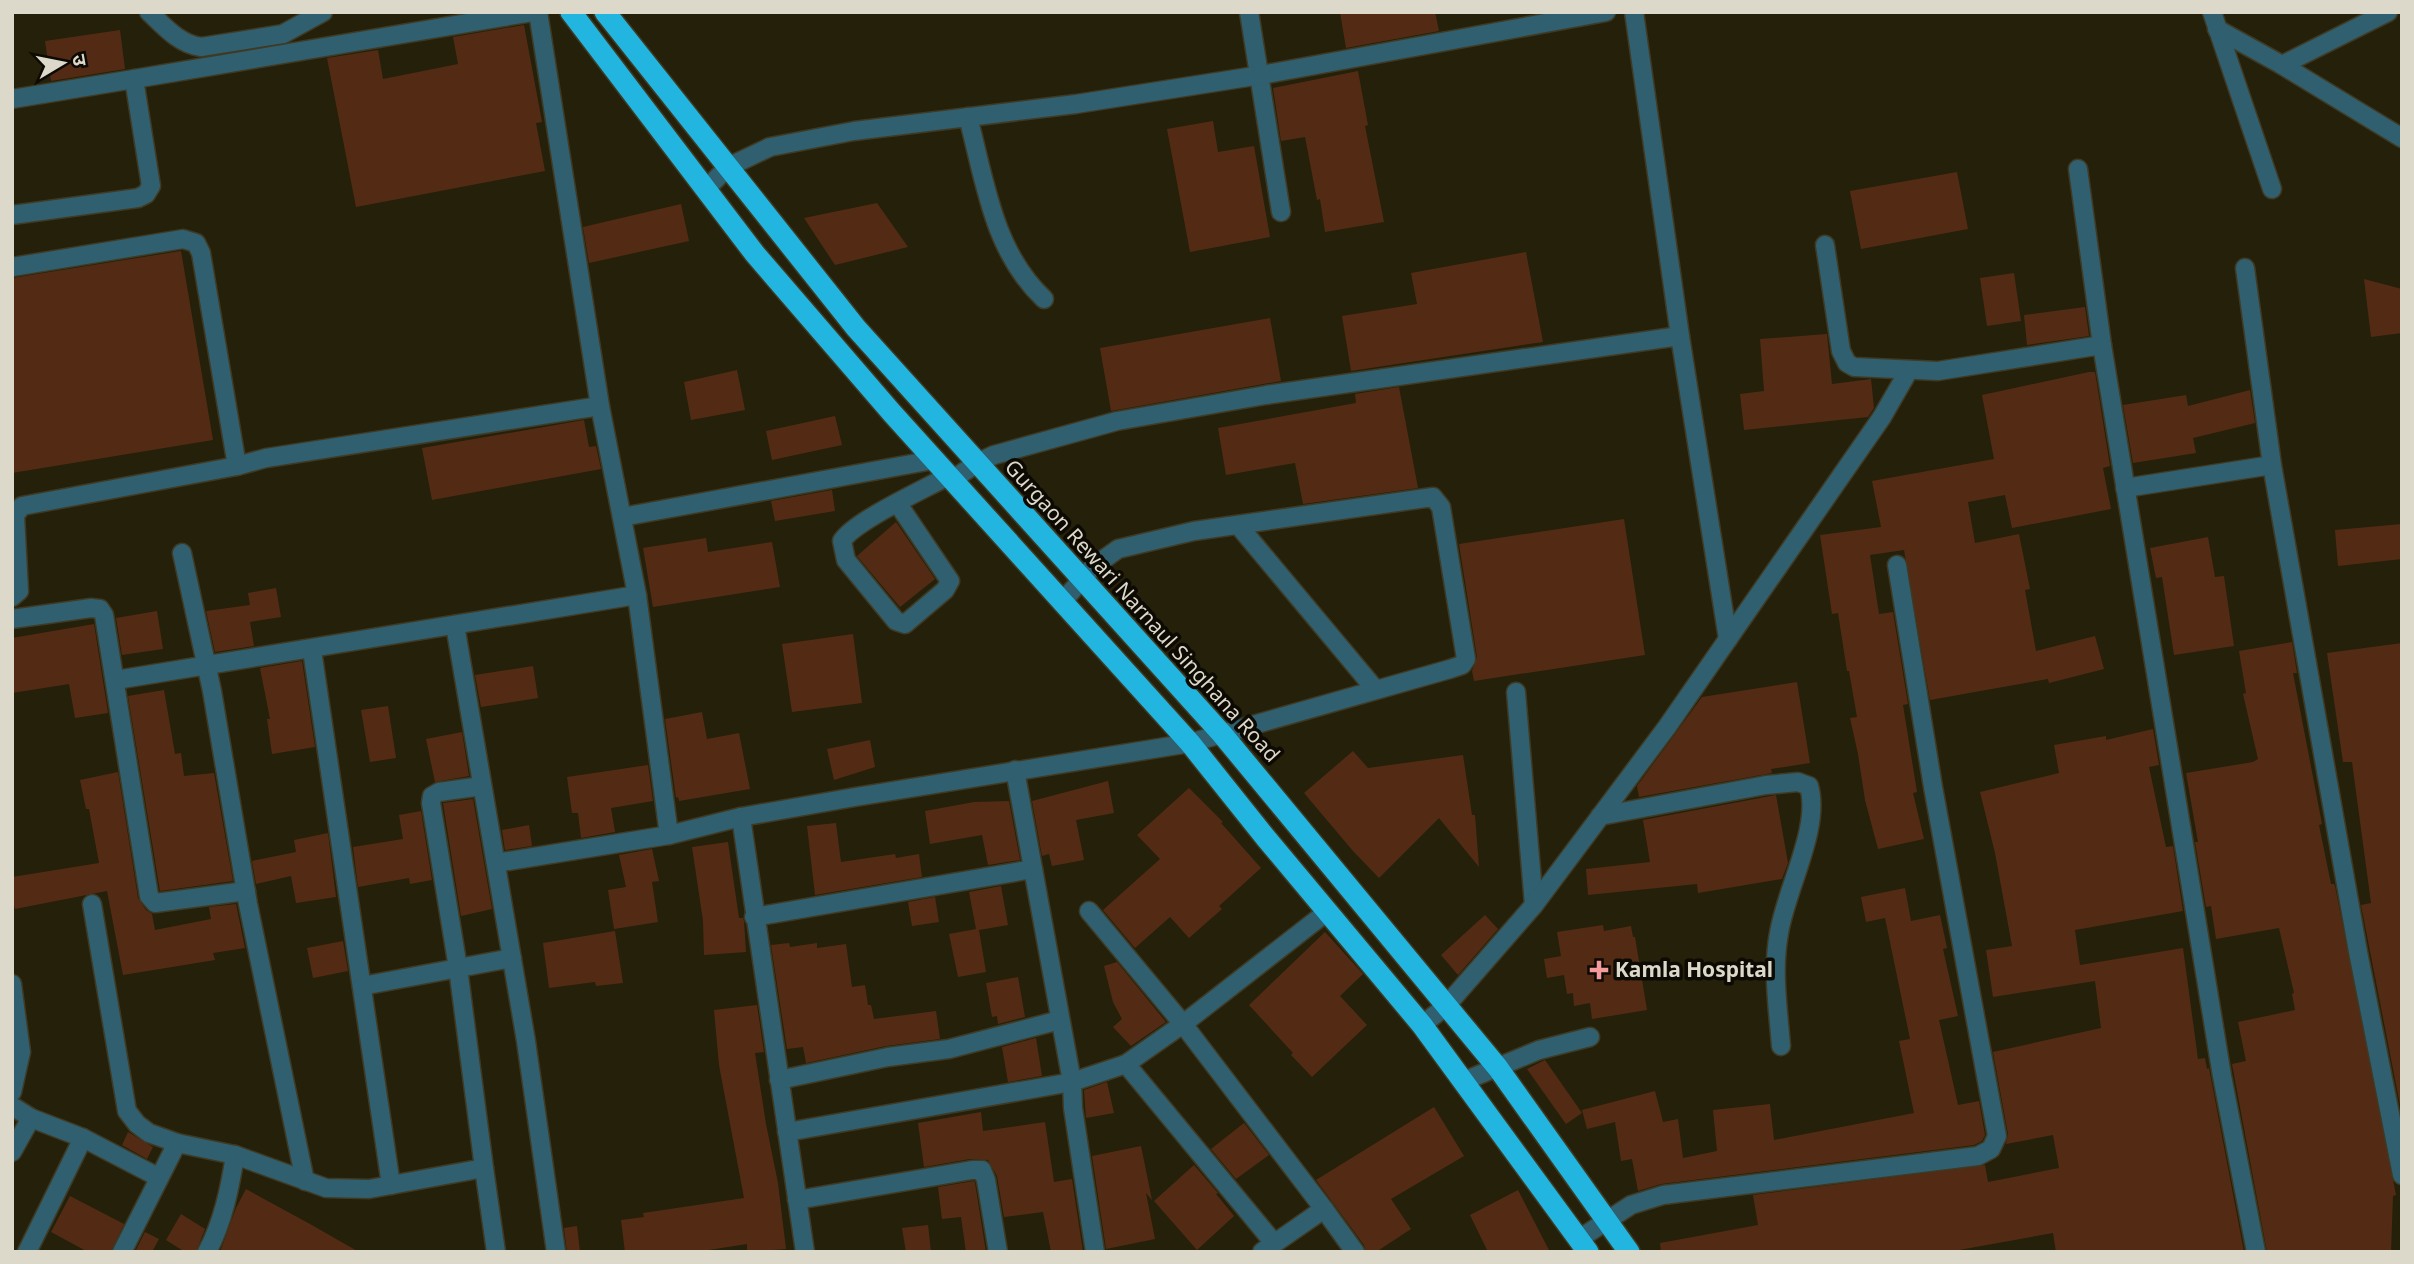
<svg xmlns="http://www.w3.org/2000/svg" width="2414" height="1264" font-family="Georgia,'Noto Sans Devanagari',serif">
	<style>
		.building { fill: #532b14 }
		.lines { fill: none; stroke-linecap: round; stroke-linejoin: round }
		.minor-casing { stroke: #3f3a24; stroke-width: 21 }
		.highway-casing { stroke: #3f3a24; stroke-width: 24 }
		.minor { stroke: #305f6f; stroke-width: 18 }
		.highway { stroke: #22b5df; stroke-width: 21 }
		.poi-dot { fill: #f59b9b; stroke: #0c0a03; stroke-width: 2.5 }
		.labels { text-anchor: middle; stroke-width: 7; stroke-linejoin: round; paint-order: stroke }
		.street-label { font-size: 21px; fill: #dcd9cb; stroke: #0c0a03 }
		.poi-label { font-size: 21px; font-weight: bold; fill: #dcd9cb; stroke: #0c0a03; text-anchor: start }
	</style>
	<rect width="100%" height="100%" fill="#252009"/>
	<g class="building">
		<polygon points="1340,12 1435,12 1439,31 1346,48"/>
		<polygon points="524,25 542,122 536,123 545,171 356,207 327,58 378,50 383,79 458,64 453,37"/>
		<polygon points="120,30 125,69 51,81 45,41"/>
		<polygon points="1358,71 1368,125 1365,126 1384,222 1325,232 1320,199 1317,200 1305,137 1281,141 1273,88"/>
		<polygon points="1213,121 1218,152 1254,146 1270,237 1190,252 1167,129"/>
		<polygon points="1957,172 1968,229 1861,249 1850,191"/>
		<polygon points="877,203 908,247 835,265 804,218"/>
		<polygon points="681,204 689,241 589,263 583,227"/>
		<polygon points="181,251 213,440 12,473 12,278"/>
		<polygon points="1526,252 1543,342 1351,371 1342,316 1417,304 1411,273"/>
		<polygon points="2014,273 2021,321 1987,326 1980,278"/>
		<polygon points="2364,279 2402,289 2402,333 2371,337"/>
		<polygon points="2085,307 2089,336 2027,345 2024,315"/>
		<polygon points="1270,318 1281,381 1111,411 1100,348"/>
		<polygon points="1827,334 1832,384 1871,379 1874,408 1868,417 1744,430 1740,394 1764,391 1760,339"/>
		<polygon points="737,370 745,410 691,420 684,382"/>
		<polygon points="2089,372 2095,372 2110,466 2103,468 2111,509 2012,528 2005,495 1968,502 1975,543 2019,534 2030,589 2025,590 2036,651 2095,636 2104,669 2049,683 2048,679 1930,700 1904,550 1870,555 1879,614 1893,612 1908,704 1903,705 1917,792 1913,793 1924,839 1878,849 1865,800 1858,754 1850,718 1857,717 1849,671 1847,671 1838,613 1832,614 1820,535 1881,527 1872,481 1994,459 1982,395"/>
		<polygon points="1399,387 1418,488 1303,504 1295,463 1226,475 1218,428 1356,403 1355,394"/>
		<polygon points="2250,390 2255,423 2193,438 2196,453 2133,463 2123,405 2186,395 2188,406"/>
		<polygon points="835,416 842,445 772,460 766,431"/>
		<polygon points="584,420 589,447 596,446 601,469 432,500 422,448"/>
		<polygon points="832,490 835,511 775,521 771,501"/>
		<polygon points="1624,519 1645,655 1474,681 1472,671 1477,657 1459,544"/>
		<polygon points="896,522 935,579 900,607 857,556"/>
		<polygon points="2402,524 2402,559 2338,566 2335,530"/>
		<polygon points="2208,537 2215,577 2224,576 2234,646 2174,655 2162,577 2156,578 2150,548"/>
		<polygon points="706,538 708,552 772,542 780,587 653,607 643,548"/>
		<polygon points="276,588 281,617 250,622 254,646 215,652 206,611 250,605 248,593"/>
		<polygon points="157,611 163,649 122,655 116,618"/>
		<polygon points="94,624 108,713 75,718 69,684 12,693 12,638"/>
		<polygon points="853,634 862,703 792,712 782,644"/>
		<polygon points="2292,642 2297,673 2293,673 2322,824 2319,825 2331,884 2334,884 2335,886 2396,1195 2393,1196 2391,1252 2267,1252 2232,1064 2246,1061 2238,1022 2295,1010 2292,994 2294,993 2279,928 2216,939 2211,906 2206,907 2195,842 2198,842 2186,773 2253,762 2258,759 2243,694 2246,693 2239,651"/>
		<polygon points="2402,643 2402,1115 2361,905 2371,903 2352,762 2343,762 2327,653"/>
		<polygon points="302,661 315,747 272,754 267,719 270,719 260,668"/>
		<polygon points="533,666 538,698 481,707 475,675"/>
		<polygon points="1797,682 1810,763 1771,769 1772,773 1639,797 1637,786 1702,697"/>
		<polygon points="164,690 175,754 181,753 184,776 214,773 233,881 160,891 128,696"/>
		<polygon points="388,706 396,758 370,762 361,710"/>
		<polygon points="702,712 707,739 739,733 750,789 679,801 678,797 676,798 665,719"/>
		<polygon points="2153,729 2159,765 2149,767 2166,847 2173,846 2183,911 2075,930 2080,965 2183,948 2198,1059 2205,1058 2207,1069 2209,1068 2244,1252 2056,1252 2053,1233 1948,1252 1661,1252 1660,1243 1758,1225 1753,1195 1985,1165 1988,1182 2059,1168 2053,1135 2006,1144 2008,1134 1993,1052 2101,1028 2095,981 1993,997 1986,950 2012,946 1995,853 1980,792 2059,773 2054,745 2106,736 2106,740"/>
		<polygon points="462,732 469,776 435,782 426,739"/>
		<polygon points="870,740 875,767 834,780 827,749"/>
		<polygon points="1353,751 1368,768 1463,755 1472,815 1475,815 1479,867 1439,818 1379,878 1353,851 1304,793"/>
		<polygon points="648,765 653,801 611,808 615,832 581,838 578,813 572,813 567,777"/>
		<polygon points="118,772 138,898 146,910 152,914 155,930 211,919 209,907 236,904 245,948 213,953 215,960 123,975 107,891 15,909 12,899 12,877 99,863 89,809 86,809 80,780"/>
		<polygon points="1108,781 1114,813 1076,820 1084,860 1052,866 1049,854 1042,856 1032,801"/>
		<polygon points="1189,788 1223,822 1221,823 1261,868 1219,906 1222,909 1189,938 1170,917 1135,948 1103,910 1160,859 1137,835"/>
		<polygon points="1776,795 1788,863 1782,879 1698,893 1697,884 1588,895 1586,869 1650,862 1643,820"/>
		<polygon points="473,799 492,909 461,916 443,803"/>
		<polygon points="1009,801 1020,860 988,865 982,835 930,844 925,811 974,802"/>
		<polygon points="421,811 432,880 410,884 409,878 358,887 353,847 403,839 399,815"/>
		<polygon points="836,823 841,862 895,854 896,858 919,854 922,877 815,895 807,826"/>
		<polygon points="529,825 532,846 505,850 502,830"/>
		<polygon points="328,833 336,897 296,903 291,876 256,884 252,861 296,852 294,840"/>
		<polygon points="728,842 739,918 743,918 744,921 746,952 704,955 703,921 692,847"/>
		<polygon points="652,849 659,881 652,882 658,922 614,929 608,890 626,887 619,855"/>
		<polygon points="1001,886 1008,925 979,930 986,972 958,977 949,934 976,929 969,892"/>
		<polygon points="1905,888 1911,921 1940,915 1947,948 1943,949 1958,1016 1939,1020 1958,1105 1979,1101 1985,1135 1982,1141 1974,1145 1661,1184 1638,1191 1632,1159 1621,1161 1615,1122 1587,1129 1582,1110 1655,1091 1663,1122 1678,1119 1683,1158 1717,1151 1713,1110 1770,1104 1774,1140 1914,1113 1899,1041 1910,1039 1885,918 1866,922 1861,897"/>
		<polygon points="935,897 939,922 912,926 908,902"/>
		<polygon points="1485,915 1498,929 1458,975 1441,955"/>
		<polygon points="1603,925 1604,931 1631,926 1633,937 1635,937 1647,1010 1592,1019 1590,1003 1574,1006 1573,993 1567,994 1564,975 1547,978 1544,959 1561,956 1557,932"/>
		<polygon points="615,931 623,983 596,986 595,982 549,988 543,943"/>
		<polygon points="1325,932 1363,974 1340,996 1367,1025 1312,1077 1291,1055 1293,1053 1249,1005"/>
		<polygon points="343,941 348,971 313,978 307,948"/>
		<polygon points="789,943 790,947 817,943 817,948 846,944 852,987 865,985 868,1005 871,1005 874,1019 936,1011 940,1039 886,1046 806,1063 803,1047 787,1049 771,945"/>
		<polygon points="1117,962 1166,1022 1131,1046 1113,1027 1122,1019 1113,1002 1104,966"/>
		<polygon points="1018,977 1025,1017 998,1024 997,1016 992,1017 986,983"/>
		<polygon points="757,1005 764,1052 755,1053 766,1124 778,1183 786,1249 747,1252 747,1244 696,1252 625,1252 621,1220 644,1217 643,1213 744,1198 719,1065 714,1010"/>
		<polygon points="1036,1038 1042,1076 1008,1082 1002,1047"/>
		<polygon points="1545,1060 1582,1113 1566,1124 1527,1069"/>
		<polygon points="1107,1082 1114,1113 1086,1118 1084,1090"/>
		<polygon points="1434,1107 1464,1156 1391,1199 1411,1229 1376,1252 1366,1252 1364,1245 1316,1180"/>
		<polygon points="981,1112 983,1131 1045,1122 1054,1182 1072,1179 1083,1252 1051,1252 1043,1212 1004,1217 997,1176 988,1160 970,1159 924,1167 918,1123"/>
		<polygon points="1244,1123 1269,1155 1236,1179 1211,1149"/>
		<polygon points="128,1132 153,1147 147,1159 122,1145"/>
		<polygon points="1141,1146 1152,1200 1146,1193 1155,1239 1106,1249 1092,1156"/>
		<polygon points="1194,1165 1218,1193 1216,1194 1234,1216 1197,1250 1154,1201"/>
		<polygon points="974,1181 975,1183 986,1252 966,1252 961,1217 942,1219 938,1187"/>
		<polygon points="246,1189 310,1224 359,1252 220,1252 236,1208"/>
		<polygon points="1518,1190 1550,1252 1488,1252 1470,1215"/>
		<polygon points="70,1196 124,1224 111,1252 88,1252 51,1232"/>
		<polygon points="181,1214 205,1229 196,1252 185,1252 166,1240"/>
		<polygon points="928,1225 931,1252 906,1252 902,1228"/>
		<polygon points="577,1226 580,1252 567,1252 564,1228"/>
		<polygon points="145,1232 159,1239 152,1252 135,1252"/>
	</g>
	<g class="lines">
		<g class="minor-casing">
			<g id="minor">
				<path d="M149,12C164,26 179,44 201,47L283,34L323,12"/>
				<polyline points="538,12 600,406 637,595 669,835"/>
				<polyline points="1249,12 1281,212"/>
				<polyline points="1634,12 1680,336 1728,639"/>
				<polyline points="2212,12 2272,189"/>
				<polyline points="2217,29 2282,65 2402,138"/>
				<polyline points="2282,65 2388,12"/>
				<polyline points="12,99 134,79"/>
				<path d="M968,117C985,181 993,251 1044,299"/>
				<polyline points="2078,169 2102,345 2222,1076 2256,1252"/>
				<polyline points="706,189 728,167 770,147 854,131 1076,104 1261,75 1606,12"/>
				<polyline points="12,215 138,198 146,194 151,186 134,79 533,12"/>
				<polyline points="1825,245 1841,351 1847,363 1854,367 1938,371 2102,345"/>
				<polyline points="12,267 183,239 196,243 201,253 237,466"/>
				<polyline points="2245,268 2272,465 2358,952 2402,1175"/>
				<polyline points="952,480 977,463 994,455 1117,421 1266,395 1680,336"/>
				<polyline points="2125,488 2272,465"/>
				<path d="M898,504L950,581L945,590L905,624L896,621L846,560L842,541C854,521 925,489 948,476"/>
				<polyline points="622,517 933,460"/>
				<polyline points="1238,525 1375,689"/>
				<polyline points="182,553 212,691 248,904 305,1181"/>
				<polyline points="12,597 19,591 15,515 22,506 237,466 266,458 600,406"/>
				<polyline points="12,619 91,608 100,609 104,615 149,896 155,903 246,891"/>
				<polyline points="455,625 526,1041 556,1252"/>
				<polyline points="312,650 391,1185"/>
				<polyline points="116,680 637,595"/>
				<polyline points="1516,692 1534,905"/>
				<polyline points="1015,770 1072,1082 1073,1108 1095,1252"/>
				<polyline points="482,786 439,792 432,796 431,803 458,968 484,1168"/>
				<path d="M1600,816L1766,785L1798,782L1809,786C1821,828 1786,889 1779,933C1772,970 1778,1008 1781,1046"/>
				<polyline points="741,817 805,1252"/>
				<polyline points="496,863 669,835 741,817 855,797 1190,743 1450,669 1462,665 1466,659 1441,507 1433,497 1194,531 1118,549 1093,567 1062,602"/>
				<polyline points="92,904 127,1111 137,1124 149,1133 177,1143 235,1155 326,1188 369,1189 484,1168 496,1252"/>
				<polyline points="1089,911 1183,1024 1324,1209"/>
				<polyline points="754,917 1033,869"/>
				<polyline points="12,984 21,1052 12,1092"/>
				<polyline points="362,986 512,958"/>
				<polyline points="1422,1025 1446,1006 1534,905 1667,727 1882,417 1909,370"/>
				<polyline points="1126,1064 1274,1243"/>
				<polyline points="779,1080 888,1057 949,1049 1060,1020"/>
				<polyline points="1464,1081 1539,1050 1590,1037"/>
				<polyline points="12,1106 31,1118 83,1138 158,1177"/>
				<polyline points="787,1132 1072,1082 1126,1064 1183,1024 1328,911"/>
				<polyline points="12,1152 31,1118"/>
				<polyline points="797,1200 972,1170 982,1170 986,1180 998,1252"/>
				<polyline points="1579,1239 1631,1205 1663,1195 1978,1156 1991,1149 1997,1136 1933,787 1897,565"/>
				<polyline points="27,1252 83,1138"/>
				<polyline points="122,1252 177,1143"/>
				<path d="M207,1252C223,1222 230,1188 235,1155"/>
				<polyline points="1262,1252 1324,1209 1355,1252"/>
			</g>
		</g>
		<g class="highway-casing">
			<g id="highway">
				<polyline points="571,12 755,254 892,413 1190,743 1265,837 1422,1025 1588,1252"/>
				<polyline points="605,12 856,328 1222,734 1498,1068 1629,1252"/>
			</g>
		</g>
		<use href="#minor" class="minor"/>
		<use href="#highway" class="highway"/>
	</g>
	<path class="poi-dot" d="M1595.5 959.5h7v7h7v7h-7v7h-7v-7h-7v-7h7z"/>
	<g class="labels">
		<g class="street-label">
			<text transform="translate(1142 611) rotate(48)" y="7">Gurgaon Rewari Narnaul Singhana Road</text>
		</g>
		<g class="poi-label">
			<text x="1615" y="977">Kamla Hospital</text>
		</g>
	</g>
	<rect width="2414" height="1264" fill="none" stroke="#dcd9cb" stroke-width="28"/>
	<g transform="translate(63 63) rotate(80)" stroke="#0c0a03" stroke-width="5" paint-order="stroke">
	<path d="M0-5L12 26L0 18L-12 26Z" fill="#dcd9cb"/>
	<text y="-10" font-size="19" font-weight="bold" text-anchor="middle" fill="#dcd9cb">उ</text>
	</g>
</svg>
